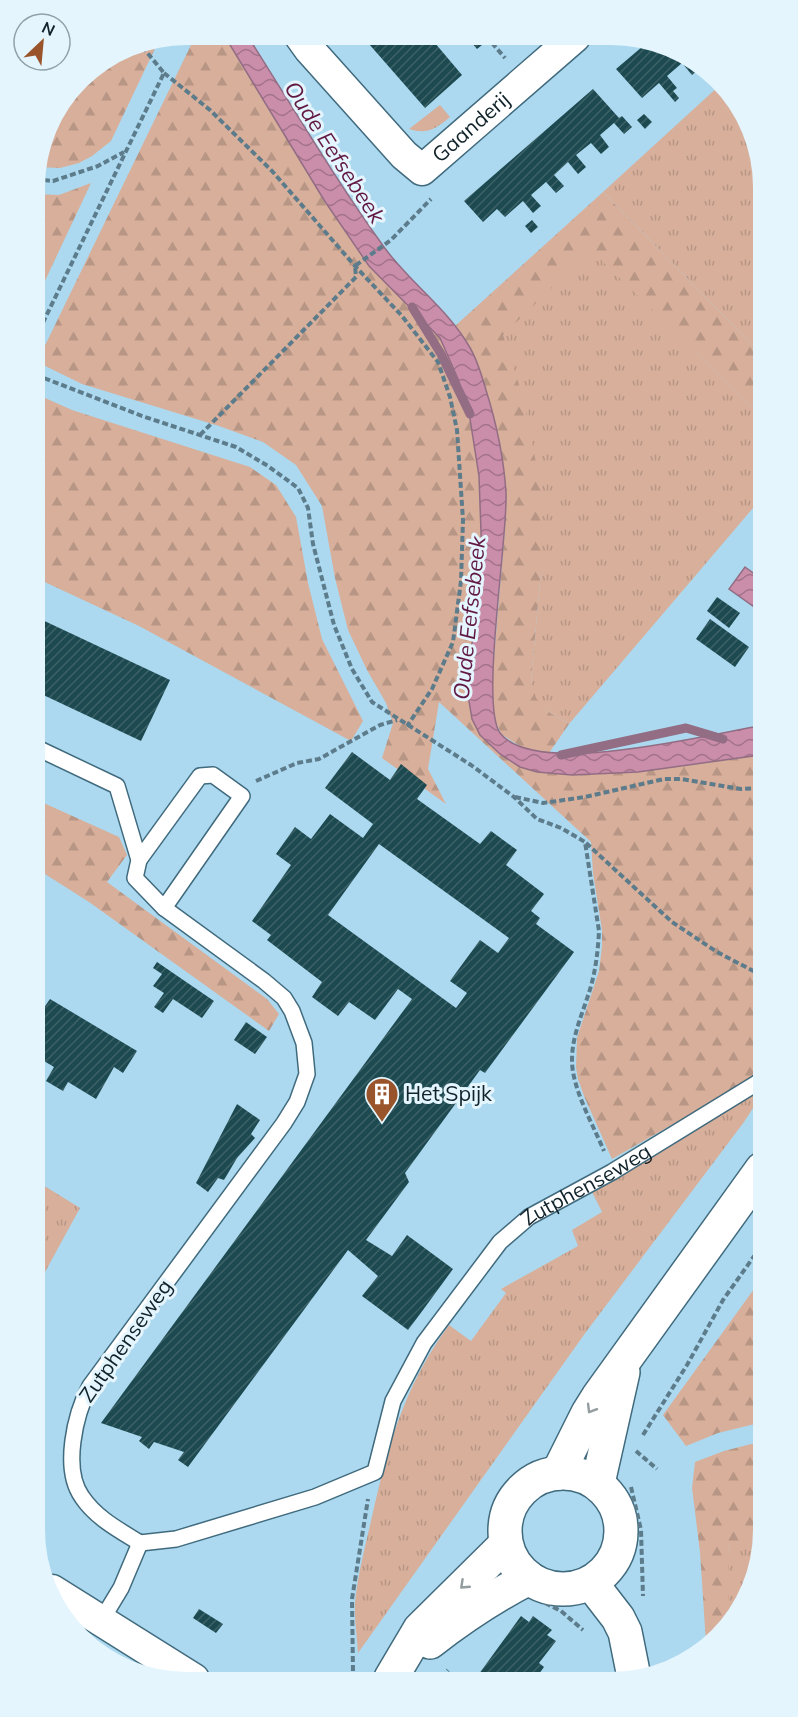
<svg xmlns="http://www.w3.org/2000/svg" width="798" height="1717" font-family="Mulish,sans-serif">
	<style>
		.grass { fill: url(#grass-tufts) }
		.forest { fill: url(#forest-firs) }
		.water { fill: url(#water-waves); stroke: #926d84; stroke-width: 1.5 }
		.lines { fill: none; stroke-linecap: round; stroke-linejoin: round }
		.stream { stroke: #926d84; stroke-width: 9 }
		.building { fill: url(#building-hatch); fill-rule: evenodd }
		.service-casing { stroke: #406a7d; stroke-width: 18 }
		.minor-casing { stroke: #406a7d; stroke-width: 33 }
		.tertiary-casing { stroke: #406a7d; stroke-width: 36 }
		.path { stroke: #5d7c8b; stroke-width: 4; stroke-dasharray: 6 3; stroke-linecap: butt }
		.service { stroke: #fff; stroke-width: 15 }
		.minor { stroke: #fff; stroke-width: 30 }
		.tertiary { stroke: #fff; stroke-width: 33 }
		.oneway { stroke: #939c9f }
		.labels { text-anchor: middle; stroke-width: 6; stroke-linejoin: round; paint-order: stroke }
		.street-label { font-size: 21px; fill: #10222a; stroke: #e4f5fe }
		.poi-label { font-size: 21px; fill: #10222a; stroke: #e4f5fe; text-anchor: start }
		.water-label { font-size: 22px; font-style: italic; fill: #611842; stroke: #e4f5fe }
	</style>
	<defs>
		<pattern id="grass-tufts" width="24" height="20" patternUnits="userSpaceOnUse" patternTransform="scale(1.5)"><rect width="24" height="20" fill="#d8af9a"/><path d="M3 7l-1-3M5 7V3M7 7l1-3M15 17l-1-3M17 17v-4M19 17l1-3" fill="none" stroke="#b89685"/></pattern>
		<pattern id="forest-firs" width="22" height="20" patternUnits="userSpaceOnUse" patternTransform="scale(1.5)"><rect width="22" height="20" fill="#d8af9a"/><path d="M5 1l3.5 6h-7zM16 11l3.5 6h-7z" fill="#b89685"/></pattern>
		<pattern id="water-waves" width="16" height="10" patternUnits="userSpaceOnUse" patternTransform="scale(1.5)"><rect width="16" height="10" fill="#ca8daa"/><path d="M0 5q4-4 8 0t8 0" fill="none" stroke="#a3738b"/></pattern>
		<pattern id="building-hatch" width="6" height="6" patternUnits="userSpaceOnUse" patternTransform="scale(1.5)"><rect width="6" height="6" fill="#1d4a51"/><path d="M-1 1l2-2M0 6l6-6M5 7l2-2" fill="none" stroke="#3c6167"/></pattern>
	</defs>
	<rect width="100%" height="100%" fill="#acd9ef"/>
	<g class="grass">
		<polygon points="720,85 758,147 759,352 603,192"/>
		<path d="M440,105L450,117C437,128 427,135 409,129Z"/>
		<polygon points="591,249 759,414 759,501 569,724 550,713 535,698 531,680 541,572 502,335"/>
		<path d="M762,1089V1094L744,1122L586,1332L358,1653C357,1636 354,1618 355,1602C358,1574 365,1547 371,1521C388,1446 403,1388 449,1325L471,1341L506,1293L501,1289L578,1246L572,1230L602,1212L592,1192Z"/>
		<polygon points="38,1182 80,1208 39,1283"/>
		<polygon points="763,1539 752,1588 728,1627 728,1554 730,1545"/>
	</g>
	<g class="forest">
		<polygon points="184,35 224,35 324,200 369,266 440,338 458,379 470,419 479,476 482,560 468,677 500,754 605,772 638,772 760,755 761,1074 612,1159 584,1096 578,1079 576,1067 577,1038 599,971 602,946 602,930 593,873 591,842 439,702 428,769 446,804 382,758 393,723 386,703 367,670 348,630 335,578 322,506 296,465 263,442 219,426 82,384 37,362 191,45"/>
		<polygon points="159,40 111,141 92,156 79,163 60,168 37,167 50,119 86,72 129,46"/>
		<polygon points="91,183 35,302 35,194 59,195"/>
		<polygon points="603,192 759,352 759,414 591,250 503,335 523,397 542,493 541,572 531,680 536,698 550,713 569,724 549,753 523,748 501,734 494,718 492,681 505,529 470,348 455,326"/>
		<polygon points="36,394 72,410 250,467 276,485 296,517 308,583 322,639 363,721 351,741 139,626 36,578"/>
		<polygon points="37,800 119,837 127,855 107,882 267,999 279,1014 269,1031 89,902 37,869"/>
		<polygon points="762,1278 763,1422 718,1433 686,1446 663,1415"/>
		<polygon points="763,1441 763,1539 730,1546 728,1554 728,1627 706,1643 700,1552 692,1488 695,1462 724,1451"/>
	</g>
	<g class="water">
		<path d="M224,35H247C292,106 335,179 384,247C409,282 447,308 469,346C477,359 482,376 486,390C496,422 504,460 506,493C508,539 480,705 500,733C535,779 708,734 760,726V755L638,772L572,775L537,772L520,767L500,754L480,735L472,719L468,695V677L482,560L479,476L470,419L458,379L440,338L369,266L324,200Z"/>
		<polygon points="745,567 760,578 760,611 729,589"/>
	</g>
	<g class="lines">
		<g class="stream">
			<polyline points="412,307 441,354 470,414"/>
			<polyline points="561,755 686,728 723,739"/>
		</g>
	</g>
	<g class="building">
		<polygon points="362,36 429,36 462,75 425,108"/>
		<polygon points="466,36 483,36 487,41 477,49"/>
		<polygon points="649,41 700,68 692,75 682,63 667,76 677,88 673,91 679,98 675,102 659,83 642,98 616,69"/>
		<polygon points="593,89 619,118 622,116 632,127 624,134 614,123 600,135 609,147 601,154 591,143 576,155 586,167 578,174 568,162 554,175 564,186 556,193 546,182 531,195 541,206 533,213 523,201 505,217 497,209 483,222 464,201"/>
		<polygon points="644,114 652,122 645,129 637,120"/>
		<polygon points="532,220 538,227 531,233 525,226"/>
		<polygon points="717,597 740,613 729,628 707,611"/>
		<polygon points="36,617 170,680 141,741 37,692"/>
		<polygon points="710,619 749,647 735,667 696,639"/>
		<path d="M352,752L390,780L401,764L427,785L417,799L480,844L491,831L517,850L506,865L544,894L531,911L540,918L536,924L574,952L485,1073L480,1070L405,1173L409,1182L366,1240L392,1256L407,1235L453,1269L423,1310L408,1330L362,1296L378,1276L348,1250L188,1467L178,1460L184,1452L154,1442L149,1449L139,1441L142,1437L101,1423L412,999L398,989L375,1020L349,1002L338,1016L312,997L322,982L267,940L271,935L252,921L291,865L276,854L295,827L311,839L330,814L363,838L373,824L325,788ZM379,844L509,938L498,953L480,940L450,981L467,993L456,1008L328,915Z"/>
		<polygon points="157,962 214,1001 202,1018 173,999 163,1013 154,1007 164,993 153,986 162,974 153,968"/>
		<polygon points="50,999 137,1051 123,1073 114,1067 96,1099 68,1082 63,1091 46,1081 54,1067 44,1061 41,1066 38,1065 38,1010 41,1012"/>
		<polygon points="246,1022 267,1037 255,1054 234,1040"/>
		<polygon points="237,1104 260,1120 251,1134 255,1138 237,1158 224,1180 218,1178 208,1192 196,1183"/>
		<polygon points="199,1609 223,1624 216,1633 193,1618"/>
		<polygon points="521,1616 529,1622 533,1616 552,1630 547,1635 556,1641 539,1663 544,1667 536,1678 476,1678"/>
		<polygon points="569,1672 578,1672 579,1678 569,1678"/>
	</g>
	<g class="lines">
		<g class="service-casing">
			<g id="service">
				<path id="s1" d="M37,748L117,786L139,860L135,878L164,908L264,981L284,998L292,1011L304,1043L307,1074L297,1102L284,1123L90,1386C75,1414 62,1469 82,1497C96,1518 119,1530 140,1543L176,1539L315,1497L375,1472L393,1401L424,1343L500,1242L529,1217L612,1172L762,1080"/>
				<polyline points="139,860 200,776 213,775 242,796 164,908"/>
				<polyline points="101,1621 121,1588 140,1543"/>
			</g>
		</g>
		<g class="minor-casing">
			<g id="minor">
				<path id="s2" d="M299,35L309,49L404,155L422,170L575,37"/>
				<polyline points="52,1590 194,1679"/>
			</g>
		</g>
		<g class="tertiary-casing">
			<g id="tertiary">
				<circle cx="563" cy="1531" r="58"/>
				<polyline points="558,1473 588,1413 598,1397 762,1169"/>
				<polyline points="598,1483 623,1372"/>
				<polyline points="591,1583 618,1618 625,1632 634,1677"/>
				<path d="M430,1642C462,1617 494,1596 529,1578"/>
				<polyline points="391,1678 420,1629 506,1544"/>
			</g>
		</g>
		<g class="path">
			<polyline points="486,36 505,58"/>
			<polyline points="164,73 210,110 272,171 355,266 402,316 438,362 450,397 457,430 463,520 461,581 453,642 432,689 407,726"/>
			<polyline points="35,179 53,181 98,166 124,152"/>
			<polyline points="35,339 164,73 140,44"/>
			<path d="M36,375L142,416L236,447L268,466L298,488L308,508L313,544L334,625L352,669L372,702L471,765L514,797L537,819L561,828L585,842L599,931C598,950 596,968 591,986C583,1014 568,1042 573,1072C578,1099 593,1125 604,1151"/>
			<polyline points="200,435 356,277 355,266 391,240 431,199"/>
			<polyline points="256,781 297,763 319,759 380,725 397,720"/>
			<polyline points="515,797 543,803 585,797 664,779 681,779 741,789 760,788"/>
			<polyline points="586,843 672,922 717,952 761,975"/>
			<polyline points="643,1435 687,1365 723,1300 762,1245"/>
			<polyline points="636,1451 657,1469"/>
			<polyline points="631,1487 641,1530 643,1596"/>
			<polyline points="545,1603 561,1611 583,1630"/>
			<polyline points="353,1671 352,1599 368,1499"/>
			<polyline points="442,1678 448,1670"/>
		</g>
		<use href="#service" class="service"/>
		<use href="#minor" class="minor"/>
		<use href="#tertiary" class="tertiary"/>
	</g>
	<defs><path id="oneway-chevron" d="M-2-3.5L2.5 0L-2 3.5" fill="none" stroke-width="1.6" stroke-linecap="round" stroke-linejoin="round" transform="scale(1.5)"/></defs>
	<g class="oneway">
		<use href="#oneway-chevron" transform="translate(591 1409) rotate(121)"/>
		<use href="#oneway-chevron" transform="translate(464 1585) rotate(137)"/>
	</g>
	<defs>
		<g id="building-pin" transform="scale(1.725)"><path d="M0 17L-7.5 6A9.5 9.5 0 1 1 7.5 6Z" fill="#9a542b" stroke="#e4f5fe"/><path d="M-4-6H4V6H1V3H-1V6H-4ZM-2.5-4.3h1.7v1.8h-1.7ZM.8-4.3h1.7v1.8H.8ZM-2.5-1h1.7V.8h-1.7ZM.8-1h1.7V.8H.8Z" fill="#fff"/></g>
	</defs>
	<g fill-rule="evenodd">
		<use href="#building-pin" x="382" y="1094"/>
	</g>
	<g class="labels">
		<g class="street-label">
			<text dy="7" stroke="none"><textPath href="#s2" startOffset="248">Gaanderij</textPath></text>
			<text dy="7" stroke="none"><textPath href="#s1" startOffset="1644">Zutphenseweg</textPath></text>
			<text transform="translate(126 1341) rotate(-55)" y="7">Zutphenseweg</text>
		</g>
		<g class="poi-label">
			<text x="405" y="1101">Het Spijk</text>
		</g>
		<g class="water-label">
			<text transform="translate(335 152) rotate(57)" y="8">Oude Eefsebeek</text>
			<text transform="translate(469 618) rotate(-84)" y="8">Oude Eefsebeek</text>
		</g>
	</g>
	<path d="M0 0H798V1717H0ZM187 45H611A142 142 0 0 1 753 187V1530A142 142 0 0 1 611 1672H187A142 142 0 0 1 45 1530V187A142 142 0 0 1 187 45Z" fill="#e4f5fe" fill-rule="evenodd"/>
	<g transform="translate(42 42) rotate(26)"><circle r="28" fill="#e4f5fe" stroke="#8fa1a9" stroke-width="1.5"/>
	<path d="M0-4.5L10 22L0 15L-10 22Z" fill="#9a542b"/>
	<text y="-9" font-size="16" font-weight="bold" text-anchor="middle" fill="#10222a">N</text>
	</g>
</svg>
